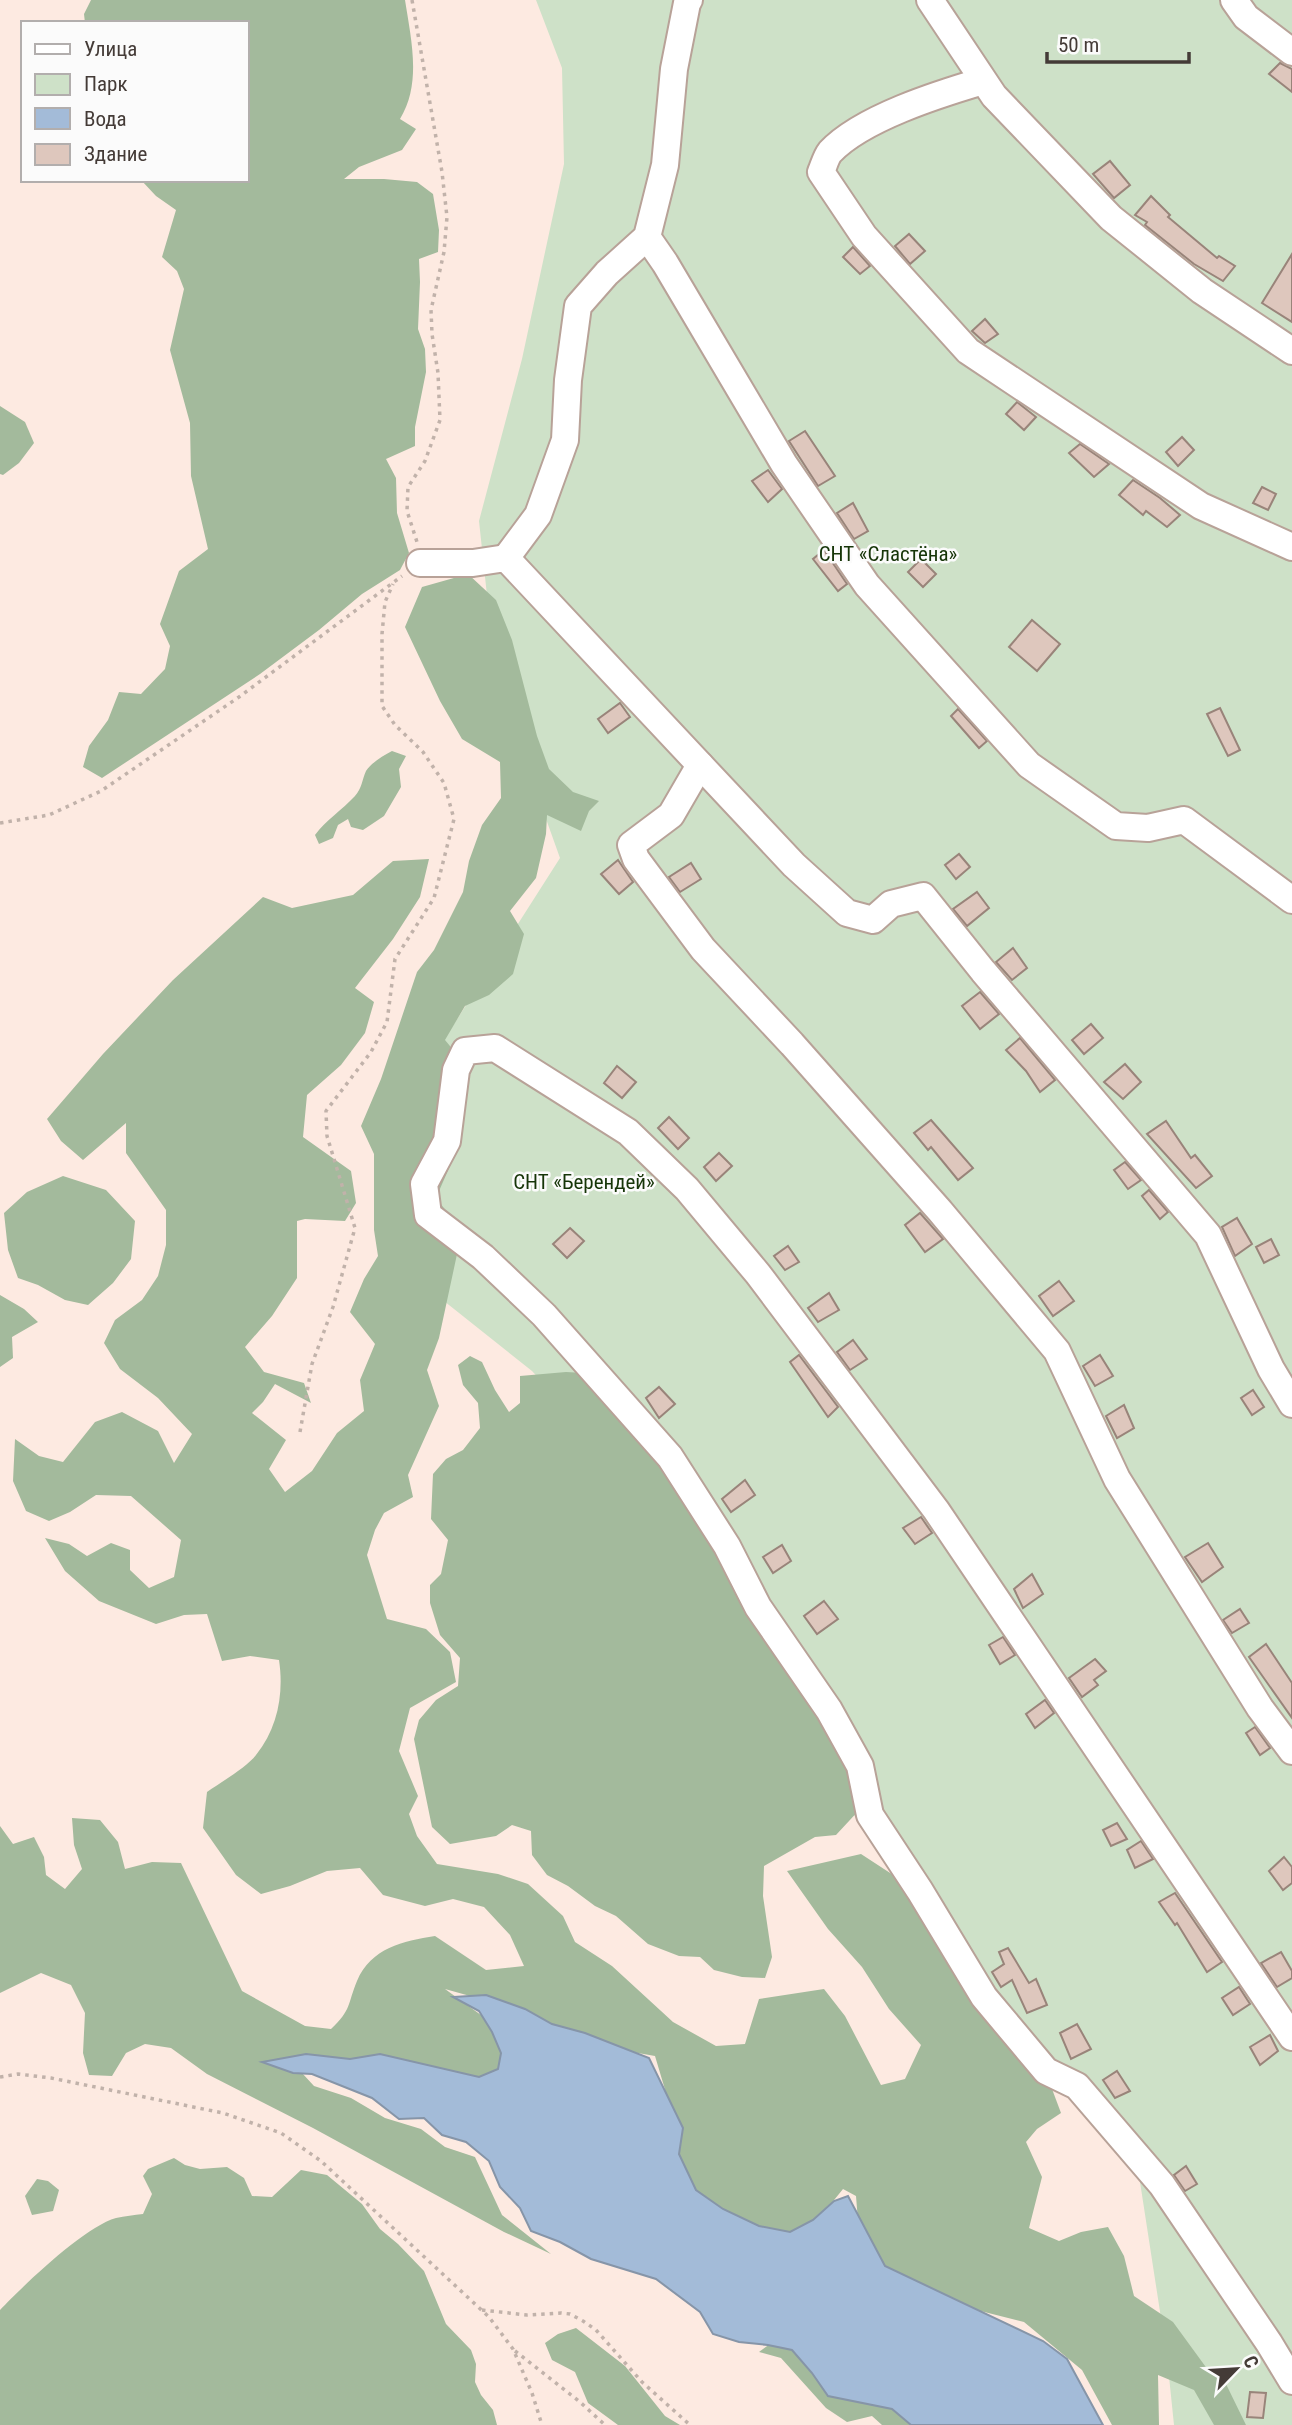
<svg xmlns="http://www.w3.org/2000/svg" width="1292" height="2425" font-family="'Roboto Condensed',sans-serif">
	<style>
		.green { fill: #cee1c8 }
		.forest { fill: #a3ba9c }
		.water { fill: #a3bbd8; stroke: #8695a8; stroke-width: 2 }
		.building { fill: #dec7bd; stroke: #99847a; stroke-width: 2 }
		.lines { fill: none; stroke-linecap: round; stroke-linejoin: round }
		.minor-casing { stroke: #b8a298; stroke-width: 30 }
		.path { stroke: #c1b2aa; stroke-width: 3.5; stroke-dasharray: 3.5 5; stroke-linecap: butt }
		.minor { stroke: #fff; stroke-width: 26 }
		.labels { text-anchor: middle; stroke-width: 5; stroke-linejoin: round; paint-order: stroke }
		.park-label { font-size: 21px; fill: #163508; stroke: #fbfbfb }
	</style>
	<rect width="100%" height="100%" fill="#fdeae1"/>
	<polygon class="green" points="536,0 1292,0 1292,2425 1174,2425 1167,2357 1136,2156 979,2010 804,1737 704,1555 532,1371 410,1274 424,1071 560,858 496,679 479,521 522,359 564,164 562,68"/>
	<g class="forest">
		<path d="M91,0H405C411,39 422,83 400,119L416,129L402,150L359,167L344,179H384L417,182L433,194L439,230L438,252L419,259L420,282L418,329L425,349L426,372L415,427V446L386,459L396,478L397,513L409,553L400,570L362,594L319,630L260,674L102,778L83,767L89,746L108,720L119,692L141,694L165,669L170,646L160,624L179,571L208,549L191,476L190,423L170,350L184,289L177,271L162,257L176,210L156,196L141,180H247V23H85L84,14Z"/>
		<polygon points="0,406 25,422 34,443 19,463 3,475 0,474"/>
		<path d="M468,574L496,600L512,640L537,736L549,769L573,792L599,801L589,811L581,831L547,815L546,834L536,878L510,911L524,934L513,974L489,995L465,1006L445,1040L459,1057L469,1080L456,1152L436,1198L462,1231L439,1338L427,1370L439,1406L408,1475L413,1497L384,1513L375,1530L367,1555L387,1619L426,1629L450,1652L456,1682L410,1708L399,1751L418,1796L409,1814L417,1836L437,1864L498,1874L528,1884L563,1916L575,1942L612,1966L673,2022L716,2046L745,2044L759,1999L824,1989L845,2016L881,2085L905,2079L921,2045L889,2009L862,1967L828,1929L787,1871L861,1854L907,1884L1010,2009L1052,2089L1061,2113L1037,2129L1026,2142L1042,2177L1029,2228L1059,2241L1081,2232L1108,2227L1124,2256L1134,2296L1173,2322L1208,2370L1226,2384L1246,2425H1214L1194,2390L1158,2375L1159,2425H1112L1082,2370L1024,2322L945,2302L895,2276L860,2246L856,2196L843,2189L813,2226L778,2235L692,2195L674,2155L675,2123L655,2056L581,2043L488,2001L445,1989L503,2031L514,2054L496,2079L290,2060L314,2086L351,2098L385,2118L421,2129L445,2147L475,2157L502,2215L551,2254L504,2232L313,2128L207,2074L171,2048L145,2044L126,2053L112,2076L89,2075L83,2053L85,2013L71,1985L41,1973L0,1993V1826L13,1844L34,1837L44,1857L46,1875L65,1889L82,1869L74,1845L72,1818L100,1820L118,1842L125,1869L152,1862L181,1863L242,1991L305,2026L331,2029C352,2009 347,2005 357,1981C371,1948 403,1941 435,1936L486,1970L524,1966L510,1935L484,1907L453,1899L425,1906L383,1895L360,1868L327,1871L290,1886L261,1894L236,1875L203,1828L207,1792C221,1782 246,1768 256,1755C278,1728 284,1693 279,1660L250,1656L222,1661L207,1614L184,1615L156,1624L99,1601L65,1571L45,1538L69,1544L87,1556L111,1543L130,1550V1570L149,1588L174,1577L181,1540L131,1496L96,1495L70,1512L49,1521L26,1511L13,1481L15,1439L39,1456L63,1462L95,1422L122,1412L158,1431L174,1463L192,1434L158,1398L120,1369L104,1343L115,1320L142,1300L158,1276L166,1245V1210L126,1153V1123L83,1160L61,1141L47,1119L103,1054L173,980L263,897L292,908L353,895L393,861L429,859L420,897L393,939L355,988L374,1002L365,1033L341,1065L307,1095L303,1137L351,1171L356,1203L345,1221L305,1219L297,1221V1278L272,1316L245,1347L264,1372L304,1383L311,1403L275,1384L263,1402L252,1413L286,1440L269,1469L285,1492L312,1471L337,1433L364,1411L360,1380L375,1344L350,1312L364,1279L378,1256L374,1230V1154L361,1126L381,1079L417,972L434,950L463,892L469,861L482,825L501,798L500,762L462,739L440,701L405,627L422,587Z"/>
		<path d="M392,751L406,756L399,769L401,787L384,816L363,830L351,827L348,819L338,825L333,838L319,844L315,835C326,820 342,810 355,796C362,788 362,780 366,771C372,762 383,756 392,751Z"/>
		<polygon points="63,1176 106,1190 135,1221 131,1259 113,1283 88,1305 65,1300 38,1285 18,1278 8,1250 4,1213 27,1192"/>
		<polygon points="0,1295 24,1309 38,1322 12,1337 13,1358 0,1367"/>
		<polygon points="470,1356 482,1362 495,1390 509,1412 520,1403 520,1376 566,1372 584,1373 642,1434 847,1754 862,1807 836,1835 815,1837 764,1866 763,1896 772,1957 765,1978 742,1977 714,1970 700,1957 679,1956 648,1944 616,1916 595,1906 568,1886 547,1875 532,1855 531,1831 512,1825 496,1836 450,1844 432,1827 414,1739 419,1720 436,1700 458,1686 460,1658 440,1635 430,1603 430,1585 441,1574 448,1540 431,1519 433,1474 446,1459 463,1450 480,1428 478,1403 463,1385 458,1365"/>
		<path d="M174,2158L185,2165L200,2169L227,2167L244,2178L252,2196L272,2197L301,2170L327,2175L362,2204L380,2229L398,2244L424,2271L446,2324L471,2350L476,2364L475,2382L481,2395L493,2410L497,2425H0V2310C24,2285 84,2227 116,2218C125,2216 134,2215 143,2214L152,2194L143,2176L148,2169Z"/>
		<polygon points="37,2179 48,2181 59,2190 53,2211 32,2215 25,2196"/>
		<polygon points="576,2328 625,2366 665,2416 680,2425 618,2425 588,2403 575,2372 552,2360 545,2343 558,2334"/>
		<polygon points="774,2341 887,2399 921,2425 882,2425 872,2416 847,2422 826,2408 781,2358 759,2352"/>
	</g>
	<polygon class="water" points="486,1995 525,2009 552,2024 585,2033 649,2058 683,2128 679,2154 696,2190 723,2209 759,2226 790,2232 813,2220 834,2201 848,2196 885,2266 1043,2341 1067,2359 1103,2425 911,2425 892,2409 828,2396 812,2373 792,2350 768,2345 739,2342 713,2334 700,2312 656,2279 591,2259 560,2242 531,2231 520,2208 500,2187 489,2161 466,2142 442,2135 424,2118 399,2119 372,2098 312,2074 293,2073 262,2062 306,2054 350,2059 380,2054 479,2077 498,2069 501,2053 492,2032 479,2011 453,1997"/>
	<g class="building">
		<polygon points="1280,63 1292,69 1292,92 1269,74"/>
		<polygon points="1110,161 1130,185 1114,198 1093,174"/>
		<polygon points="1151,196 1170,215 1168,217 1217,258 1219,256 1235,266 1223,281 1194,264 1145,225 1147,222 1135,215"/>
		<polygon points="909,234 925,251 910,264 895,246"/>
		<polygon points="853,247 870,266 860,274 843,257"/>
		<polygon points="1292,254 1292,322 1262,303"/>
		<polygon points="985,319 998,334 985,343 972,331"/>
		<polygon points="1017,402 1036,417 1024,430 1006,414"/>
		<polygon points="805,431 835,476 818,486 789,441"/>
		<polygon points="1182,437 1194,450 1178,466 1166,452"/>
		<polygon points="1080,444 1109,464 1094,477 1069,453"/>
		<polygon points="768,470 782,489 768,502 752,481"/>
		<polygon points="1133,480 1160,498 1180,515 1167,527 1146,511 1143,515 1119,495"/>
		<polygon points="1262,487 1276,494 1268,510 1253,503"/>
		<polygon points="853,503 868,531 854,539 837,513"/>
		<polygon points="824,550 847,584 838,591 813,559"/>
		<polygon points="921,559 936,574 923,587 908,572"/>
		<polygon points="1032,620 1060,644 1037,671 1009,647"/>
		<polygon points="620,703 630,717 608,733 598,719"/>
		<polygon points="1220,708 1240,750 1228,756 1207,714"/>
		<polygon points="958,709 987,741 979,748 951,716"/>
		<polygon points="959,854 970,867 956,879 945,865"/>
		<polygon points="618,860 633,882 619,894 601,874"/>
		<polygon points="691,863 701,879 680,892 669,877"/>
		<polygon points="977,892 989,908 967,926 953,909"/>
		<polygon points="1013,948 1027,968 1012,980 996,962"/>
		<polygon points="980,992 999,1014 980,1029 962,1006"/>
		<polygon points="1091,1024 1103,1038 1084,1054 1072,1040"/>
		<polygon points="1020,1038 1055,1080 1040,1092 1026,1071 1006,1050"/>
		<polygon points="1125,1064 1141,1082 1123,1099 1104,1082"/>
		<polygon points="617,1066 636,1082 622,1098 604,1083"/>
		<polygon points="669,1117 689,1138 678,1149 658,1128"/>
		<polygon points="931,1120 973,1168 958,1180 931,1147 928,1150 914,1133"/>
		<polygon points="1166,1121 1191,1158 1195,1155 1212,1176 1196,1188 1147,1134"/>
		<polygon points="719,1153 732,1166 716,1181 704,1167"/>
		<polygon points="1125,1162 1141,1180 1128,1189 1114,1170"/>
		<polygon points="1149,1190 1168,1212 1160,1219 1142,1196"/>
		<polygon points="920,1213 943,1239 925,1252 905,1225"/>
		<polygon points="1237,1218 1252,1244 1235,1256 1222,1227"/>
		<polygon points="570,1228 584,1241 567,1258 553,1244"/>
		<polygon points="1271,1239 1279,1255 1264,1263 1256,1247"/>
		<polygon points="788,1246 799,1262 785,1270 774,1256"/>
		<polygon points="1059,1281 1074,1301 1053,1316 1039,1296"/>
		<polygon points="829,1293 839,1310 818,1322 808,1308"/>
		<polygon points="853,1340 867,1359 850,1370 837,1352"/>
		<polygon points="799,1355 838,1407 828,1417 790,1362"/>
		<polygon points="1100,1355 1113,1376 1095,1386 1083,1366"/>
		<polygon points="659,1387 675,1404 659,1418 646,1398"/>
		<polygon points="1253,1390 1264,1407 1252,1415 1241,1398"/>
		<polygon points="1124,1405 1134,1428 1117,1438 1106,1416"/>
		<polygon points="745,1480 755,1495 731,1512 722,1499"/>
		<polygon points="921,1517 932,1533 915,1544 903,1528"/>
		<polygon points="1208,1543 1223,1567 1202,1582 1185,1557"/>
		<polygon points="782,1545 791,1561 773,1573 763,1557"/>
		<polygon points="1032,1574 1043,1594 1023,1608 1014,1589"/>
		<polygon points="824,1601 838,1619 817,1634 804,1616"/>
		<polygon points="1240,1609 1249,1623 1232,1633 1223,1620"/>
		<polygon points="1003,1637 1015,1655 1000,1664 989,1645"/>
		<polygon points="1266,1644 1292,1683 1292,1718 1249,1657"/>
		<polygon points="1095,1659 1106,1671 1094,1680 1098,1685 1082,1697 1069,1678"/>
		<polygon points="1045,1700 1054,1713 1035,1728 1026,1714"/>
		<polygon points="1255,1727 1270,1748 1260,1755 1246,1733"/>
		<polygon points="1117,1823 1127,1839 1111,1846 1103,1830"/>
		<polygon points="1141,1841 1153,1859 1135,1868 1127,1850"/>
		<polygon points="1284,1857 1292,1867 1292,1883 1283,1890 1269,1871"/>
		<polygon points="1175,1893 1222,1962 1207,1972 1177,1923 1175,1925 1159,1902"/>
		<polygon points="1008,1948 1029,1983 1036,1979 1047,2005 1027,2013 1012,1980 1001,1987 992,1972 1004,1964 999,1952"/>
		<polygon points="1281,1952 1292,1971 1292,1978 1277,1987 1261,1963"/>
		<polygon points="1239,1987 1250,2004 1233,2015 1222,1998"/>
		<polygon points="1077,2024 1091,2049 1071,2059 1060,2033"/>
		<polygon points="1270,2035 1278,2051 1260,2065 1250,2047"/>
		<polygon points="1117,2071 1130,2091 1115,2098 1103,2080"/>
		<polygon points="1186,2166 1197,2184 1185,2191 1174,2175"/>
		<polygon points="1250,2392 1266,2393 1263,2418 1247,2417"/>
	</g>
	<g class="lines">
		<g class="minor-casing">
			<g id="minor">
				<polyline points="930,0 994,96 1111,218 1202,291 1292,351"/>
				<polyline points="1234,0 1246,17 1292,52"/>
				<path d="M983,81C939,94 862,118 830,152C826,157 824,165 821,172L864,236L968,351L1201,506L1292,547"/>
				<polyline points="647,237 665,263 784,464 867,585 1029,765 1116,826 1148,828 1184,820 1292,900"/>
				<polyline points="506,558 538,515 565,440 568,380 578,306 607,273 647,237 665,165 674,69 687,3 689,0"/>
				<polyline points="420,563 473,563 506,558 794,865 847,913 873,920 891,904 923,896 983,971 1208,1235 1271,1369 1292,1404"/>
				<polyline points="700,765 671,815 631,845 636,859 703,949 792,1044 940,1211 1057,1351 1117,1479 1260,1708 1292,1751"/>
				<polyline points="1292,2037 936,1510 758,1274 687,1189 628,1132 495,1048 465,1051 456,1070 447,1141 424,1184 428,1215 483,1257 544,1315 670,1457 727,1546 758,1607 829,1710 860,1766 870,1815 920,1891 984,1997 1046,2071 1077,2086 1162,2185 1269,2343 1292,2381"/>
			</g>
		</g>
		<g class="path">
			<polyline points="412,0 442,172 447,217 444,252 431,310 432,334 438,373 440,420 425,461 408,487 407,511 417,542"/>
			<polyline points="0,823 49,815 101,791 239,697 402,576"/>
			<polyline points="300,1432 312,1364 333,1307 355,1228 327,1136 326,1111 371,1052 387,1022 395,959 434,898 454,819 444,783 423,752 395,725 382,706 382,634 385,602 393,584"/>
			<polyline points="0,2077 18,2074 51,2078 223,2113 281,2133 321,2161 489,2317 513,2349 532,2393 542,2425"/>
			<polyline points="482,2310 527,2315 561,2313 570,2314 583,2321 596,2330 642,2382 690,2425"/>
			<polyline points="515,2351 580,2402 605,2425"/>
		</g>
		<use href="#minor" class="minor"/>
	</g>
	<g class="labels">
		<g class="park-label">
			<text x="888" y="561">СНТ «Сластёна»</text>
			<text x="584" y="1189">СНТ «Берендей»</text>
		</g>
	</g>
	<rect x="21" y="21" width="228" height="161" fill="#fbfbfb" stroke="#b2aead" stroke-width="2"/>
	<rect x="35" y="44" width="35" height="10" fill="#ffffff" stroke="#b2aead" stroke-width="2"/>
	<text x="84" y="56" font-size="21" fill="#443b37">Улица</text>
	<rect x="35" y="74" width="35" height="21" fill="#cee1c8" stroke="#b2aead" stroke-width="2"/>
	<text x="84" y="91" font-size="21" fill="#443b37">Парк</text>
	<rect x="35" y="108" width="35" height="21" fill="#a3bbd8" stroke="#b2aead" stroke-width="2"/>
	<text x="84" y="126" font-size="21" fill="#443b37">Вода</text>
	<rect x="35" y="144" width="35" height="21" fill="#dec7bd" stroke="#b2aead" stroke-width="2"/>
	<text x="84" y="161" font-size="21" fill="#443b37">Здание</text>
	<g transform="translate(1236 2369) rotate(65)" stroke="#fbfbfb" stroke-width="5" paint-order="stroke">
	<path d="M0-5L12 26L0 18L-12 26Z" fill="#443b37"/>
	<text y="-10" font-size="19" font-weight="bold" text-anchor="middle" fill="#443b37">С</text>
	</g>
	<path d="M1047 52v10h142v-10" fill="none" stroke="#443b37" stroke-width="3.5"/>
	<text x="1058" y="52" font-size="21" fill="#443b37" stroke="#fbfbfb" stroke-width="5" paint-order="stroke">50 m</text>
</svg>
